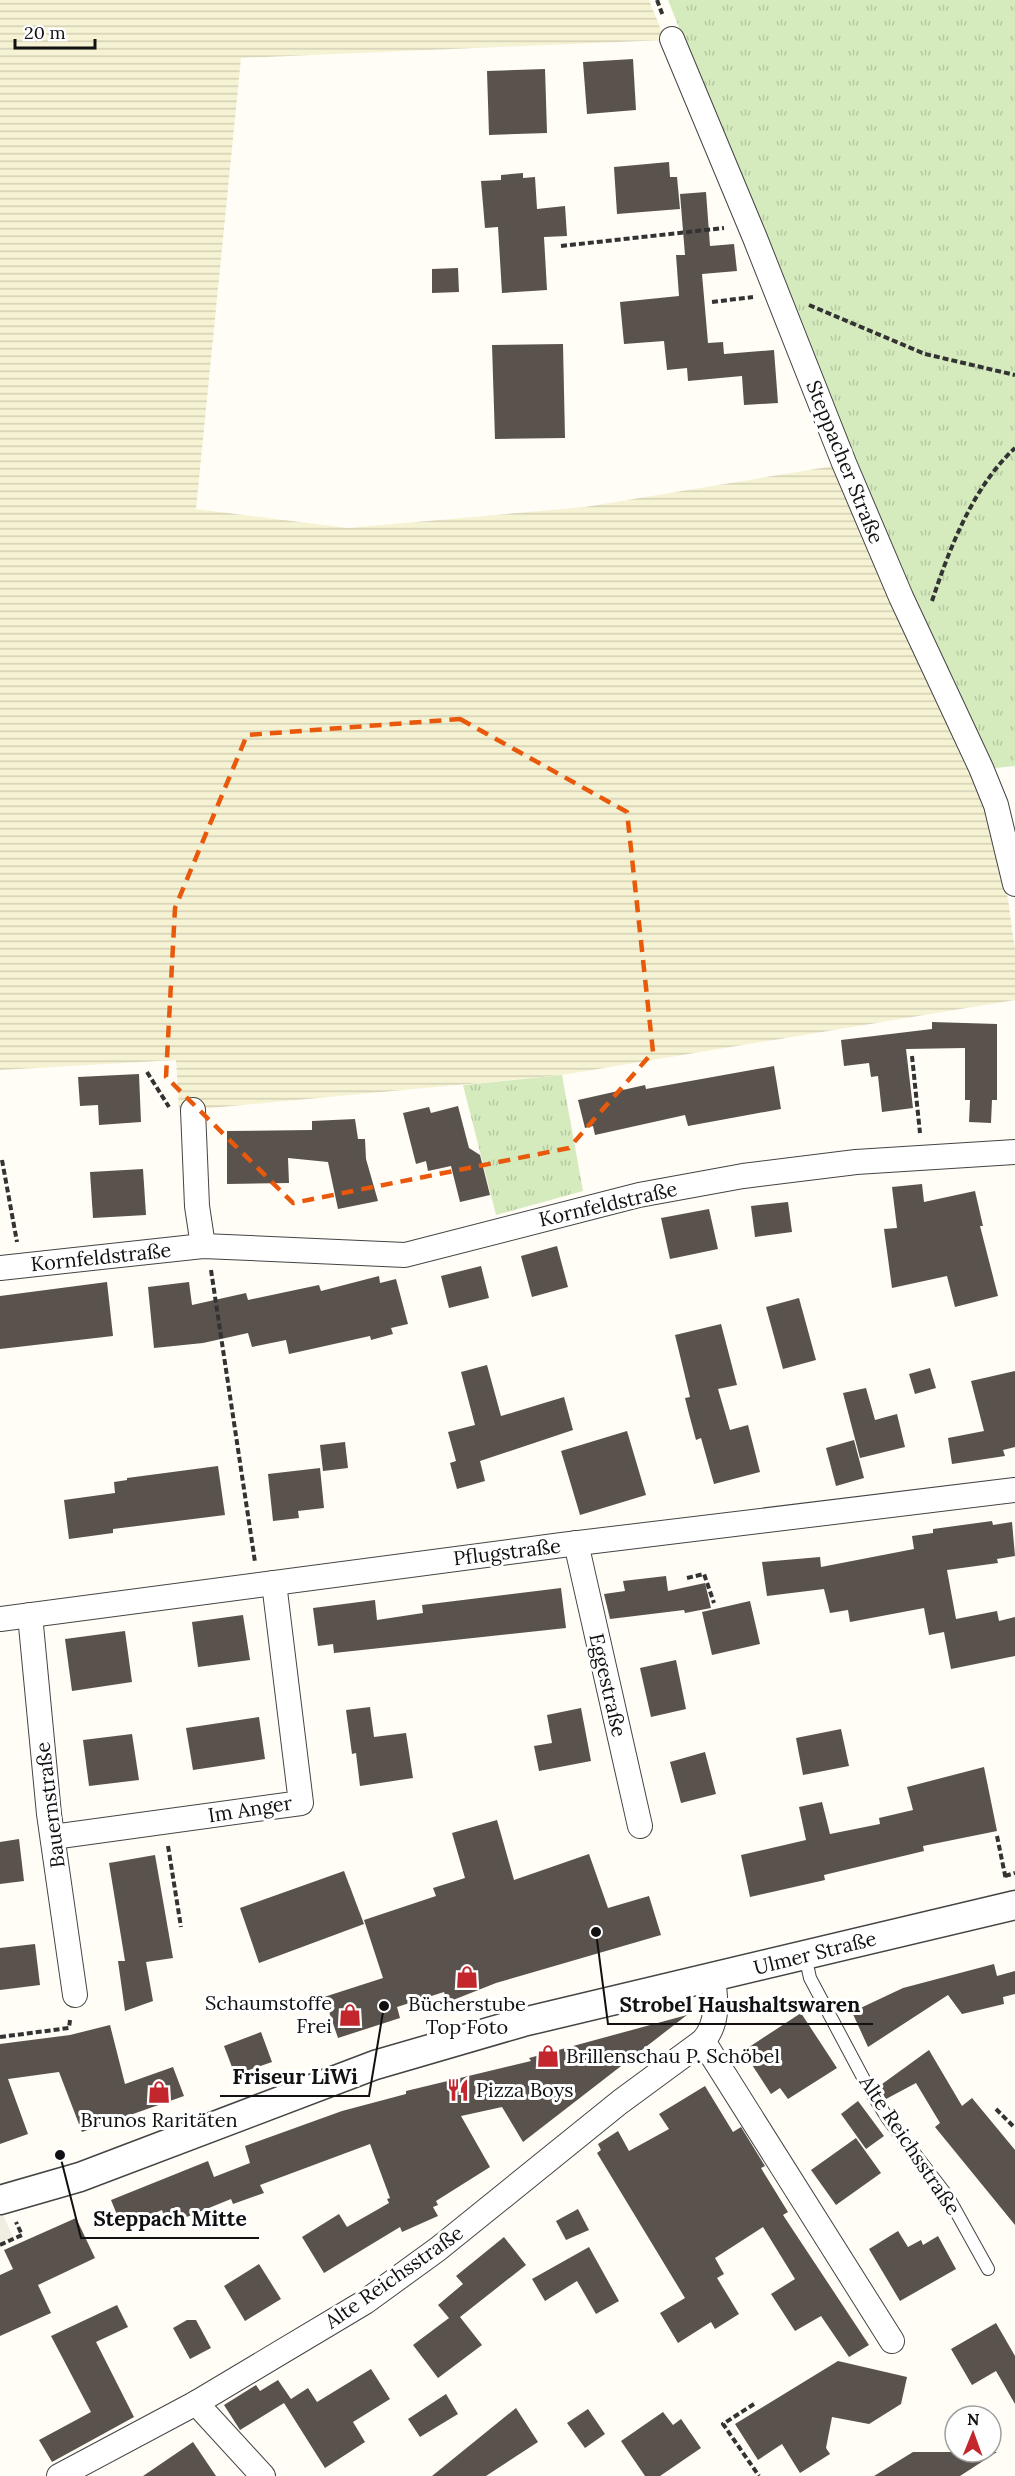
<svg xmlns="http://www.w3.org/2000/svg" width="1015" height="2476" font-family="Lora,serif">
	<style>
		.farmland { fill: url(#farmland-rules) }
		.grass { fill: url(#grass-tufts) }
		.plaza { fill: #f1ede2 }
		.building { fill: #5a524d }
		.lines { fill: none; stroke-linecap: round; stroke-linejoin: round }
		.service-casing { stroke: #444; stroke-width: 14 }
		.minor-casing { stroke: #444; stroke-width: 26 }
		.tertiary-casing { stroke: #444; stroke-width: 31 }
		.path { stroke: #333; stroke-width: 4; stroke-dasharray: 6 3; stroke-linecap: butt }
		.service { stroke: #fff; stroke-width: 12 }
		.minor { stroke: #fff; stroke-width: 24 }
		.tertiary { stroke: #fff; stroke-width: 28 }
		.marked { fill: none; stroke: #e8590c; stroke-width: 4.5; stroke-dasharray: 12 8; stroke-linejoin: round }
		.labels { text-anchor: middle; stroke-width: 6; stroke-linejoin: round; paint-order: stroke }
		.street-label { font-size: 20px; fill: #111; stroke: #fff }
		.poi-label { font-size: 20px; fill: #111; stroke: #fff }
		.leader { fill: none; stroke: #111; stroke-width: 2 }
		.callout-dot { fill: #111; stroke: #fff; stroke-width: 2 }
		.callout-label { font-size: 21px; text-anchor: middle; font-weight: bold; fill: #111; stroke: #fff; stroke-width: 6; stroke-linejoin: round; paint-order: stroke }
	</style>
	<defs>
		<pattern id="farmland-rules" width="6" height="5" patternUnits="userSpaceOnUse" patternTransform="scale(1.5)"><rect width="6" height="5" fill="#f6f3d4"/><path d="M0 2.5h6" fill="none" stroke="#d2cfb5"/></pattern>
		<pattern id="grass-tufts" width="24" height="20" patternUnits="userSpaceOnUse" patternTransform="scale(1.5)"><rect width="24" height="20" fill="#d5ebbd"/><path d="M3 7l-1-3M5 7V3M7 7l1-3M15 17l-1-3M17 17v-4M19 17l1-3" fill="none" stroke="#b6c8a1"/></pattern>
	</defs>
	<rect width="100%" height="100%" fill="#fffdf5"/>
	<polygon class="farmland" points="0,0 649,0 665,40 241,58 196,509 348,528 585,507 833,466 973,774 987,815 1008,899 1015,950 1015,1000 562,1075 179,1111 176,1060 0,1070"/>
	<g class="grass">
		<polygon points="668,0 1015,0 1015,766 995,768 916,607 851,460"/>
		<polygon points="562,1075 583,1191 496,1215 463,1085"/>
	</g>
	<polygon class="plaza" points="3,2215 13,2237 0,2243 0,2216"/>
	<g class="building">
		<polygon points="633,59 636,110 587,114 583,62"/>
		<polygon points="545,69 547,133 489,135 487,71"/>
		<polygon points="669,162 670,177 677,177 680,209 617,214 614,167"/>
		<polygon points="523,173 523,178 535,177 537,209 565,206 567,236 544,237 547,290 502,293 498,227 485,228 481,181 501,180 501,175"/>
		<polygon points="706,192 710,246 734,244 737,271 702,274 708,343 723,342 724,354 774,350 778,403 744,405 742,376 688,381 687,368 667,370 664,341 624,344 620,302 679,296 676,255 685,255 680,194"/>
		<polygon points="458,268 459,292 432,293 432,269"/>
		<polygon points="563,344 565,438 495,439 492,345"/>
		<polygon points="932,1022 997,1024 997,1100 992,1100 991,1123 969,1122 970,1100 965,1100 965,1048 906,1049 913,1108 882,1112 878,1076 871,1077 869,1063 844,1066 841,1040 932,1029"/>
		<polygon points="774,1066 781,1109 688,1126 685,1115 595,1135 593,1126 585,1128 578,1100 645,1085 646,1089"/>
		<polygon points="139,1074 141,1122 99,1125 98,1105 80,1106 78,1077"/>
		<polygon points="458,1106 469,1148 480,1155 490,1195 460,1202 451,1166 428,1171 426,1161 416,1164 403,1113 429,1107 431,1113"/>
		<polygon points="355,1119 358,1139 365,1139 366,1159 378,1201 338,1209 328,1162 288,1158 289,1183 227,1184 227,1131 312,1130 312,1121"/>
		<polygon points="143,1169 146,1215 93,1218 90,1172"/>
		<polygon points="922,1184 924,1202 975,1191 983,1226 980,1226 998,1296 955,1307 947,1276 892,1288 884,1229 897,1228 892,1187"/>
		<polygon points="788,1202 792,1232 755,1237 751,1206"/>
		<polygon points="709,1209 718,1249 670,1259 661,1218"/>
		<polygon points="557,1246 568,1287 532,1297 521,1256"/>
		<polygon points="481,1266 489,1298 449,1308 441,1276"/>
		<polygon points="379,1276 380,1283 396,1279 408,1324 391,1328 393,1334 371,1340 370,1336 289,1354 286,1340 252,1347 248,1333 203,1343 154,1348 148,1287 189,1282 192,1305 246,1293 248,1300 319,1285 321,1291"/>
		<polygon points="107,1282 113,1336 0,1349 0,1296"/>
		<polygon points="799,1298 816,1360 783,1369 766,1307"/>
		<polygon points="721,1324 737,1385 718,1389 730,1430 748,1425 760,1472 714,1484 701,1438 696,1440 689,1414 685,1398 690,1397 675,1335"/>
		<polygon points="487,1365 501,1416 564,1397 573,1430 480,1461 485,1481 457,1489 450,1463 456,1461 448,1432 475,1425 461,1372"/>
		<polygon points="930,1368 936,1388 915,1394 909,1374"/>
		<polygon points="1015,1371 1015,1447 1003,1450 1005,1456 952,1464 948,1438 984,1431 971,1381"/>
		<polygon points="866,1388 875,1420 897,1414 905,1447 860,1458 843,1393"/>
		<polygon points="627,1431 646,1495 580,1515 561,1451"/>
		<polygon points="854,1440 864,1478 836,1486 826,1448"/>
		<polygon points="345,1442 348,1468 323,1471 320,1445"/>
		<polygon points="218,1466 225,1515 113,1529 113,1533 69,1539 64,1500 115,1493 114,1482 127,1480 127,1478"/>
		<polygon points="320,1468 324,1508 298,1511 299,1518 273,1521 268,1474"/>
		<polygon points="992,1521 993,1525 1012,1522 1015,1556 997,1559 998,1563 947,1570 956,1619 997,1611 999,1621 1015,1617 1015,1656 951,1669 944,1632 929,1635 924,1608 850,1622 848,1610 830,1613 824,1589 767,1596 762,1562 820,1557 821,1567 914,1549 912,1536 933,1533 933,1529"/>
		<polygon points="666,1576 668,1591 705,1583 711,1608 685,1613 684,1610 610,1619 604,1594 625,1591 623,1581"/>
		<polygon points="561,1588 566,1628 334,1653 333,1644 318,1646 313,1608 375,1600 377,1620 423,1613 422,1605"/>
		<polygon points="750,1601 760,1644 712,1655 702,1612"/>
		<polygon points="243,1615 250,1660 198,1667 192,1622"/>
		<polygon points="125,1631 132,1682 72,1691 65,1639"/>
		<polygon points="676,1660 686,1709 651,1717 640,1668"/>
		<polygon points="370,1707 374,1737 406,1733 413,1778 360,1786 356,1753 352,1754 346,1710"/>
		<polygon points="581,1708 591,1761 539,1771 534,1746 552,1743 547,1715"/>
		<polygon points="259,1717 265,1759 193,1770 186,1728"/>
		<polygon points="841,1729 849,1766 803,1775 796,1738"/>
		<polygon points="132,1734 139,1780 89,1786 83,1740"/>
		<polygon points="705,1752 716,1794 681,1803 670,1762"/>
		<polygon points="984,1767 997,1831 923,1846 924,1851 824,1875 825,1880 750,1897 741,1855 806,1840 799,1807 822,1802 830,1834 880,1824 879,1818 913,1810 907,1787"/>
		<polygon points="497,1820 514,1880 589,1854 608,1908 649,1896 661,1935 496,1983 448,2002 444,1992 397,2007 400,2018 338,2038 324,1997 383,1978 364,1920 436,1896 433,1888 465,1878 452,1833"/>
		<polygon points="19,1839 24,1881 0,1884 0,1842"/>
		<polygon points="155,1855 173,1958 146,1962 153,2001 125,2011 118,1961 125,1961 109,1863"/>
		<polygon points="344,1871 364,1924 259,1963 240,1908"/>
		<polygon points="35,1944 40,1985 0,1990 0,1948"/>
		<polygon points="994,1964 997,1976 1015,1971 1015,1994 1003,1997 1004,2004 962,2014 948,1995 868,2047 852,2012 903,1988"/>
		<polygon points="801,2013 837,2068 788,2099 780,2088 771,2094 743,2051"/>
		<polygon points="687,2015 523,2142 502,2107 461,2116 490,2167 436,2201 438,2205 433,2207 438,2216 402,2232 400,2227 324,2273 302,2237 339,2214 347,2227 389,2203 387,2199 390,2198 370,2144 260,2185 264,2193 233,2204 231,2199 167,2225 162,2210 122,2227 111,2200 208,2161 214,2177 250,2163 245,2146 342,2111 406,2094 406,2091 531,2061 529,2058"/>
		<polygon points="110,2025 125,2084 173,2067 184,2096 82,2132 59,2072 8,2079 28,2134 0,2144 0,2044 70,2035"/>
		<polygon points="261,2032 272,2062 235,2075 224,2046"/>
		<polygon points="929,2050 962,2106 972,2098 1015,2150 1015,2225 935,2127 940,2123 916,2083 886,2099 878,2087"/>
		<polygon points="705,2086 733,2132 741,2127 765,2166 761,2168 788,2212 783,2215 869,2345 849,2357 821,2316 795,2331 771,2294 795,2279 763,2227 715,2258 724,2274 717,2278 739,2314 715,2329 711,2322 678,2343 660,2313 685,2298 597,2153 601,2150 598,2144 618,2131 629,2151 669,2129 659,2114"/>
		<polygon points="858,2101 884,2136 866,2149 841,2114"/>
		<polygon points="856,2138 881,2173 836,2205 811,2170"/>
		<polygon points="578,2209 589,2230 566,2240 556,2221"/>
		<polygon points="76,2218 95,2258 38,2285 51,2313 0,2336 0,2275 13,2269 4,2250"/>
		<polygon points="898,2231 908,2247 921,2240 923,2245 938,2236 956,2269 900,2301 869,2249"/>
		<polygon points="504,2237 526,2265 460,2317 482,2345 438,2378 413,2345 449,2318 438,2305 463,2284 456,2276"/>
		<polygon points="589,2247 619,2301 596,2314 577,2281 545,2301 532,2279"/>
		<polygon points="259,2264 281,2299 245,2321 224,2286"/>
		<polygon points="117,2305 128,2327 96,2342 134,2417 52,2462 39,2440 91,2412 51,2336"/>
		<polygon points="187,2320 196,2320 211,2348 190,2359 173,2328"/>
		<polygon points="996,2323 1015,2356 1015,2404 996,2371 972,2385 951,2349"/>
		<polygon points="838,2361 907,2377 901,2404 869,2424 832,2417 826,2448 830,2454 800,2473 782,2444 758,2460 735,2424"/>
		<polygon points="371,2369 390,2399 353,2422 365,2442 325,2468 284,2403 240,2430 224,2405 256,2385 260,2391 278,2380 291,2399 308,2388 317,2402"/>
		<polygon points="446,2394 458,2414 420,2437 408,2419"/>
		<polygon points="516,2408 538,2442 486,2476 432,2476"/>
		<polygon points="588,2409 605,2434 585,2448 567,2423"/>
		<polygon points="663,2412 673,2425 681,2419 701,2448 660,2476 645,2476 621,2441"/>
		<polygon points="193,2442 216,2476 143,2476"/>
		<polygon points="913,2452 997,2452 960,2476 874,2476"/>
	</g>
	<g class="lines">
		<g class="service-casing">
			<polyline id="service" points="805,1955 810,1978 868,2087 888,2119 948,2197 988,2269"/>
		</g>
		<g class="minor-casing">
			<g id="minor">
				<polyline points="672,39 755,238 844,463 901,597 981,768 996,805 1015,884"/>
				<polyline points="193,1110 197,1206 203,1246"/>
				<polyline points="0,1268 203,1246 405,1255 639,1195 743,1176 856,1162 1015,1152"/>
				<polyline points="576,1543 640,1826"/>
				<polyline points="30,1615 49,1814 75,1995"/>
				<polyline points="0,1619 562,1545 1015,1490"/>
				<polyline points="53,1837 301,1803 274,1583"/>
				<polyline points="703,2041 892,2341"/>
				<polyline points="196,2403 263,2476"/>
				<path d="M59,2476L196,2403L365,2302L438,2249L620,2102L703,2041C719,2023 716,2000 713,1978"/>
			</g>
		</g>
		<g class="tertiary-casing">
			<polyline id="tertiary" points="0,2200 80,2177 375,2065 523,2022 1015,1905"/>
		</g>
		<g class="path">
			<polyline points="657,0 663,16"/>
			<polyline points="561,246 724,228"/>
			<polyline points="712,302 753,297"/>
			<polyline points="809,305 925,354 1015,375"/>
			<path d="M932,601C950,547 973,487 1015,448"/>
			<polyline points="912,1056 920,1133"/>
			<polyline points="147,1072 169,1107"/>
			<polyline points="2,1160 17,1242"/>
			<polyline points="211,1270 255,1562"/>
			<polyline points="687,1578 704,1574 714,1603"/>
			<polyline points="997,1836 1006,1880"/>
			<polyline points="168,1846 181,1927"/>
			<polyline points="1005,1876 1015,1873"/>
			<polyline points="0,2037 69,2028 70,2020"/>
			<polyline points="996,2109 1015,2128"/>
			<polyline points="0,2245 22,2235 16,2222"/>
			<polyline points="754,2404 723,2424 759,2476"/>
		</g>
		<use href="#service" class="service"/>
		<use href="#minor" class="minor"/>
		<use href="#tertiary" class="tertiary"/>
	</g>
	<path class="marked" d="M460,719L627,812L653,1052L569,1148L293,1203L166,1077L175,908L247,735Z"/>
	<defs>
		<g id="shop-bare" transform="scale(1.8)"><path d="M-5-2.5h2.3a2.7 3.5 0 0 1 5.4 0H5L5.5 6h-11ZM-1.5-2.5h3a1.5 2.3 0 0 0-3 0Z" fill="#c4262e" stroke="#fff" stroke-width="2.5" paint-order="stroke"/></g>
		<g id="restaurant-bare" transform="scale(1.8)"><path d="M-5-6h1v4h1v-4h1v4h1v-4h1v5L-1.5 .5V6h-2V.5L-5-1ZM5-6V6H3V1.5H1.5Q1.5-4 5-6Z" fill="#c4262e" stroke="#fff" stroke-width="2.5" paint-order="stroke"/></g>
	</defs>
	<g fill-rule="evenodd">
		<use href="#shop-bare" x="467" y="1977"/>
		<use href="#shop-bare" x="350" y="2015"/>
		<use href="#shop-bare" x="548" y="2056"/>
		<use href="#restaurant-bare" x="458" y="2090"/>
		<use href="#shop-bare" x="159" y="2092"/>
	</g>
	<g class="labels">
		<g class="street-label">
			<text transform="translate(845 462) rotate(68)" y="7">Steppacher Straße</text>
			<text transform="translate(608 1204) rotate(-13)" y="7">Kornfeldstraße</text>
			<text transform="translate(101 1257) rotate(-6)" y="7">Kornfeldstraße</text>
			<text transform="translate(507 1552) rotate(-7)" y="7">Pflugstraße</text>
			<text transform="translate(608 1685) rotate(77)" y="7">Eggestraße</text>
			<text transform="translate(50 1805) rotate(-97)" y="7">Bauernstraße</text>
			<text transform="translate(250 1809) rotate(-9)" y="7">Im Anger</text>
			<text transform="translate(815 1953) rotate(-14)" y="7">Ulmer Straße</text>
			<text transform="translate(910 2145) rotate(56)" y="7">Alte Reichsstraße</text>
			<text transform="translate(394 2277) rotate(-35)" y="7">Alte Reichsstraße</text>
		</g>
		<g class="poi-label">
			<text x="332" y="2010" text-anchor="end">Schaumstoffe<tspan x="332" dy="23">Frei</tspan></text>
			<text x="467" y="2011">Bücherstube<tspan x="467" dy="23">Top Foto</tspan></text>
			<text x="566" y="2063" text-anchor="start">Brillenschau P. Schöbel</text>
			<text x="476" y="2097" text-anchor="start">Pizza Boys</text>
			<text x="159" y="2127">Brunos Raritäten</text>
		</g>
	</g>
	<path class="leader" d="M596 1932L608 2024H873M384 2006L369 2096H220M60 2155L81 2238H259"/>
	<g class="callout-dot">
		<circle cx="596" cy="1932" r="6"/>
		<circle cx="384" cy="2006" r="6"/>
		<circle cx="60" cy="2155" r="6"/>
	</g>
	<g class="callout-label">
		<text x="740" y="2012">Strobel Haushaltswaren</text>
		<text x="295" y="2084">Friseur LiWi</text>
		<text x="170" y="2226">Steppach Mitte</text>
	</g>
	<g transform="translate(973 2434) rotate(1)"><circle r="28" fill="#ffffff" stroke="#a0a0a0" stroke-width="1.5"/>
	<path d="M0-4.5L10 22L0 15L-10 22Z" fill="#c4262e"/>
	<text y="-9" font-size="16" font-weight="bold" text-anchor="middle" fill="#111111">N</text>
	</g>
	<path d="M15 39v9h80v-9" fill="none" stroke="#111111" stroke-width="3"/>
	<text x="24" y="39" font-size="18" fill="#111111" stroke="#ffffff" stroke-width="4.5" paint-order="stroke">20 m</text>
</svg>
